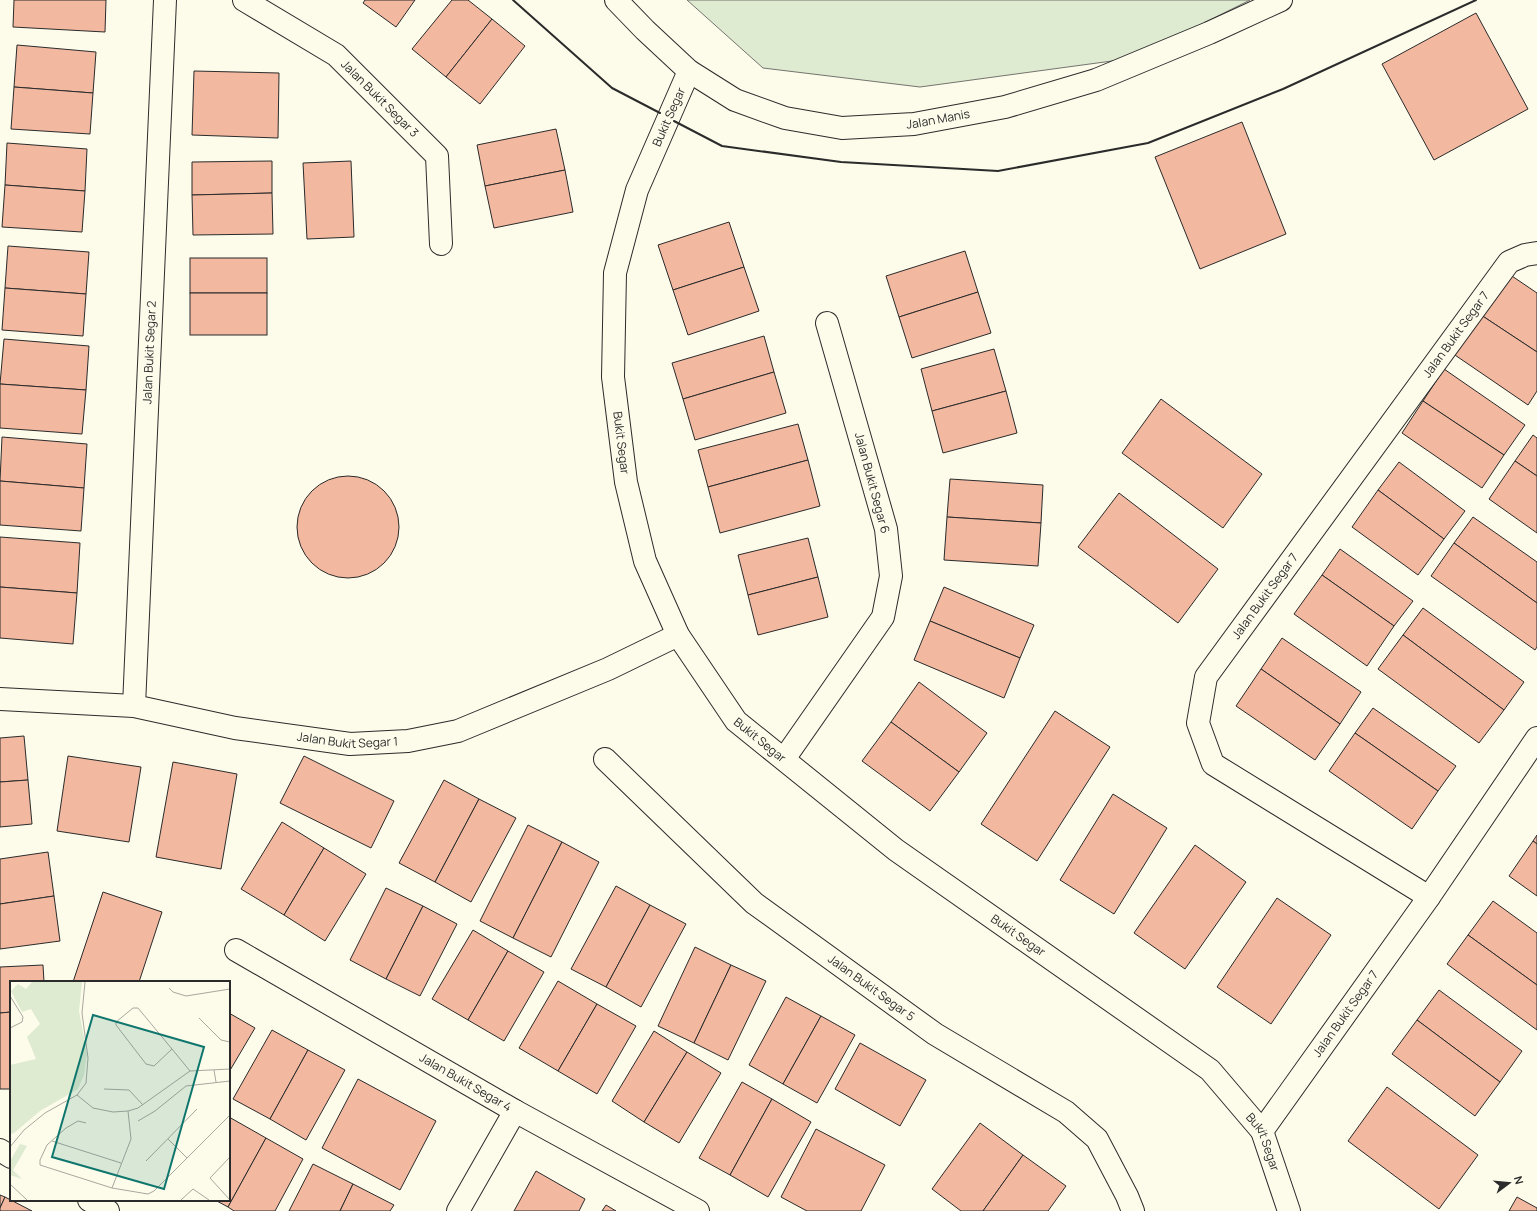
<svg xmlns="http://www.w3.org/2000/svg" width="1537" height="1211" font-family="Manrope,sans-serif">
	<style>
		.green { fill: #deebd1; stroke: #74746e }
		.building { fill: #f2b8a0; stroke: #2b2b2b }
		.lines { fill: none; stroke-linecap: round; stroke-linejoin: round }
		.minor-casing { stroke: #2b2b2b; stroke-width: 24 }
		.tertiary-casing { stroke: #2b2b2b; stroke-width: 24 }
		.minor { stroke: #fdfbea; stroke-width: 22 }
		.tertiary { stroke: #fdfbea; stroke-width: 22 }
		.wall { stroke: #2b2b2b; stroke-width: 2 }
		.labels { text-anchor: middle; stroke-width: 3; stroke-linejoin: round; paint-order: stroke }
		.street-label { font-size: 12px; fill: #2b2b2b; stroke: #fdfbea }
		.inset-road { fill: none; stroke: #a9a89e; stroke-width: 1 }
		.view { fill: #0f766e; fill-opacity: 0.15; stroke: #0f766e; stroke-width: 2 }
		.inset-edge { fill: none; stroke: #2b2b2b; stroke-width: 2 }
	</style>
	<rect width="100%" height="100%" fill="#fdfbea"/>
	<polygon class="green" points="687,0 1250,0 1134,58 920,87 763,68"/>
	<g class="building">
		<polygon points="14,0 106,0 105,32 13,27"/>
		<polygon points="365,0 415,0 396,27 363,3"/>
		<polygon points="452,0 468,0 492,19 446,77 412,49"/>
		<polygon points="1476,13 1528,109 1434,160 1382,64"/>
		<polygon points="492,19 525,46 480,104 446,77"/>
		<polygon points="17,45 96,52 93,93 14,87"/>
		<polygon points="194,71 279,73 278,138 192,135"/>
		<polygon points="14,87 93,93 90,134 11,129"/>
		<polygon points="1242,122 1286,234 1200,269 1155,157"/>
		<polygon points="556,129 565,170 485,186 477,145"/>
		<polygon points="7,143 87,149 85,191 5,185"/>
		<polygon points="272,161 272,193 192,195 192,162"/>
		<polygon points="351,161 354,237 307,239 303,163"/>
		<polygon points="565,170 573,212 494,228 485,186"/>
		<polygon points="5,185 85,191 82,232 2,227"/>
		<polygon points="272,193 273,234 193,235 192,195"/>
		<polygon points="729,222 744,267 673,290 658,245"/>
		<polygon points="8,246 89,252 86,294 5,288"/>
		<polygon points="965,251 978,292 899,317 886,276"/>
		<rect x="190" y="258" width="77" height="35"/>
		<polygon points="744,267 759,311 688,335 673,290"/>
		<polygon points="1506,272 1537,293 1537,352 1478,313"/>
		<polygon points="5,288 86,294 83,336 2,330"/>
		<polygon points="978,292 991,333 912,358 899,317"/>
		<rect x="190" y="293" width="77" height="42"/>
		<polygon points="1478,313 1537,352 1537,391 1528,405 1452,353"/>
		<polygon points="764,336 774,372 683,399 672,363"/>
		<polygon points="4,339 89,346 86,390 0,384"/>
		<polygon points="994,349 1006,391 932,411 921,369"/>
		<polygon points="1444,369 1525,425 1504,455 1423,401"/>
		<polygon points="774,372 786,413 695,440 683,399"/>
		<polygon points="0,384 86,390 82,434 0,428"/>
		<polygon points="1006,391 1017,433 943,453 932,411"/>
		<polygon points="1161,399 1262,474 1223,528 1122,453"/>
		<polygon points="1423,401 1504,455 1482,488 1402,433"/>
		<polygon points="798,424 808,460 708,487 698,450"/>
		<polygon points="1533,435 1537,438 1537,476 1515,461"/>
		<polygon points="2,437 87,444 84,488 0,481"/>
		<polygon points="808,460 820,506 720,533 708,487"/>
		<polygon points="1515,461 1537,476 1537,533 1489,499"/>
		<polygon points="1399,462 1465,511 1444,539 1378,490"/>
		<circle cx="348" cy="527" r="51"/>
		<polygon points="950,479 1043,485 1041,523 947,517"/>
		<polygon points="0,481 84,488 81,531 0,525"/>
		<polygon points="1378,490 1444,539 1418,575 1352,527"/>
		<polygon points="1119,493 1218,569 1178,623 1078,547"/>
		<polygon points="947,517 1041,523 1038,566 944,560"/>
		<polygon points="1473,517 1537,562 1537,603 1454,543"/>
		<polygon points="0,537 80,543 77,593 0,587"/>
		<polygon points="808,538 818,577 748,595 738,555"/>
		<polygon points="1454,543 1537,603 1537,647 1535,650 1431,576"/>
		<polygon points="1340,549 1413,601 1394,626 1322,575"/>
		<polygon points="1322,575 1394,626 1367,666 1294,614"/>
		<polygon points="818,577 828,617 758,635 748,595"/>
		<polygon points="0,587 77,593 73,644 0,638"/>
		<polygon points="944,587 1034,625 1020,658 930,621"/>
		<polygon points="1423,608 1524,682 1504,710 1403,635"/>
		<polygon points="930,621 1020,658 1004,698 914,660"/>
		<polygon points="1403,635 1504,710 1479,743 1378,669"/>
		<polygon points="1282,638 1361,692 1340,724 1261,669"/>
		<polygon points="1261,669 1340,724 1315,760 1236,706"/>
		<polygon points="919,682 987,733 959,772 891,722"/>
		<polygon points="1373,708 1456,766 1438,791 1355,733"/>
		<polygon points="1055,711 1110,747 1037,861 981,824"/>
		<polygon points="891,722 959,772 930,811 862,761"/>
		<polygon points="1355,733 1438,791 1412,829 1329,771"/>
		<polygon points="24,736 28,780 0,782 0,738"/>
		<polygon points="68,756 141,767 129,842 57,831"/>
		<polygon points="304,756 394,801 371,848 280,803"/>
		<polygon points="173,762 237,774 221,869 156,857"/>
		<polygon points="28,780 32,824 0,827 0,782"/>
		<polygon points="444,780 479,799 435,882 399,863"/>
		<polygon points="1113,794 1167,828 1114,914 1060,880"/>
		<polygon points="479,799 516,818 471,902 435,882"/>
		<polygon points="282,822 324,848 284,915 241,889"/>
		<polygon points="528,825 562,842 513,938 480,921"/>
		<polygon points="1537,835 1537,844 1533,841"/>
		<polygon points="1533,841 1537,844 1537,896 1509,876"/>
		<polygon points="562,842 599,862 551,957 513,938"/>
		<polygon points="1195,845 1246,882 1185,969 1134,933"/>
		<polygon points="324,848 366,874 325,941 284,915"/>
		<polygon points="48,852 54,896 0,904 0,859"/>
		<polygon points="616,886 650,905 606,987 571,969"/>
		<polygon points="386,888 423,906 386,979 350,960"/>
		<polygon points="103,892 162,912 139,982 73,982"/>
		<polygon points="54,896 60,941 0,949 0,904"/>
		<polygon points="1277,898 1331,935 1271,1024 1217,987"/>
		<polygon points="1493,901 1537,933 1537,985 1468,935"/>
		<polygon points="650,905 686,924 641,1007 606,987"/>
		<polygon points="423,906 457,924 420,996 386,979"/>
		<polygon points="473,930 508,951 468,1020 432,999"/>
		<polygon points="1468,935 1537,985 1537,1030 1447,964"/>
		<polygon points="695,947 731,965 694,1043 658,1026"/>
		<polygon points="508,951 544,972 504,1041 468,1020"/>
		<polygon points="43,965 44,982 11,982 11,1012 0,1013 0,967"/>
		<polygon points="731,965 766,981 728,1060 694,1043"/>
		<polygon points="558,981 597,1004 558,1071 519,1048"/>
		<polygon points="1439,990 1522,1051 1500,1082 1417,1020"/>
		<polygon points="786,997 821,1016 783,1084 749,1065"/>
		<polygon points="597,1004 636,1026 597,1094 558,1071"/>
		<polygon points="11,1012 11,1089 0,1089 0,1013"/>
		<polygon points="229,1013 255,1028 229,1072"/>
		<polygon points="821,1016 855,1035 817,1103 783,1084"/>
		<polygon points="1417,1020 1500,1082 1475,1116 1392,1054"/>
		<polygon points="272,1030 308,1050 270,1119 233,1099"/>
		<polygon points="654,1031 687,1052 644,1122 612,1101"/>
		<polygon points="860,1043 926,1080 900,1126 835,1089"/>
		<polygon points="308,1050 345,1070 306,1140 270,1119"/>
		<polygon points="687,1052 721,1073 679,1143 644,1122"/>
		<polygon points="358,1079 436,1121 400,1190 322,1148"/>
		<polygon points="742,1082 772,1099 730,1175 699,1158"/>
		<polygon points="1387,1087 1478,1155 1439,1209 1348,1141"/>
		<polygon points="772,1099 811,1122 768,1197 730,1175"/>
		<polygon points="229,1117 266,1138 228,1207 215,1200 229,1200"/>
		<polygon points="980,1123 1023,1155 983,1211 961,1211 932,1189"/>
		<polygon points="816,1129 885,1165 861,1211 807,1211 781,1197"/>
		<polygon points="266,1138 303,1159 275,1211 234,1211 228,1207"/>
		<polygon points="1023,1155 1066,1186 1048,1211 983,1211"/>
		<polygon points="313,1164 353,1184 340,1211 289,1211"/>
		<polygon points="536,1171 585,1199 579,1211 514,1211"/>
		<polygon points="353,1184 394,1205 390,1211 340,1211"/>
		<polygon points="0,1195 5,1197 0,1208"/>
		<polygon points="5,1197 32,1211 0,1211 0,1208"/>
		<polygon points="1517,1197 1537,1208 1537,1211 1509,1211"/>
		<polygon points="606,1205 616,1211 602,1211"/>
	</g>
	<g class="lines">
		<g class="minor-casing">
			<g id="minor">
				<path id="s1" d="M244,0L336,55L437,156L441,244"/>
				<path id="s2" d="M689,71L637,190L615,273L613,377L626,482L645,561L678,635L736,721L896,850L1210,1070L1262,1131L1289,1211"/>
				<path id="s3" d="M0,699L134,706L235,728L350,744L408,741L458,731L608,669L678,635"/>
				<path id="s4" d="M134,706L165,0"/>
				<path id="s5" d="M605,759L754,903L935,1034L1066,1112L1097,1139L1127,1196L1133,1211"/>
				<polyline points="784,759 883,617 891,576 886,529 827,323"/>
				<path id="s6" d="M1429,897L1213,764L1198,723L1206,677L1509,262L1525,255L1537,253"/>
				<path id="s7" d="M236,950L515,1111L698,1211"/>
				<path id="s8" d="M1262,1131L1429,897L1537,738"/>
				<polyline points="0,1150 11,1157"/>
				<polyline points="89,1200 108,1211"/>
				<polyline points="458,1211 515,1111"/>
			</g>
		</g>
		<g class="tertiary-casing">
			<g id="tertiary">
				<path id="s9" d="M616,0L645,30L689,71L735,100L785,118L842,128L914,124L1005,107L1096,80L1209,33L1281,0"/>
			</g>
		</g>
		<use href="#minor" class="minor"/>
		<use href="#tertiary" class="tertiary"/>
		<g class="wall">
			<polyline points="513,0 612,88 660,113"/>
			<polyline points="674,121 722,146 841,162 998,171 1148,143 1283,89 1476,0"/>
		</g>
	</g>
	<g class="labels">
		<g class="street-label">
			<text dy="4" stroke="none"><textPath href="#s1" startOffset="169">Jalan Bukit Segar 3</textPath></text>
			<text transform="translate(669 117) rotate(-66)" y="4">Bukit Segar</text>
			<text dy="4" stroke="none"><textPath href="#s9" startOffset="364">Jalan Manis</textPath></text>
			<text dy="4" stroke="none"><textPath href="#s6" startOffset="768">Jalan Bukit Segar 7</textPath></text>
			<text dy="4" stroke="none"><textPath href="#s4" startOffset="354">Jalan Bukit Segar 2</textPath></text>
			<text dy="4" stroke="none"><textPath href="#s2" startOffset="386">Bukit Segar</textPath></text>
			<text transform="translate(872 483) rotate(75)" y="4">Jalan Bukit Segar 6</text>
			<text dy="4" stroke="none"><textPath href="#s6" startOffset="444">Jalan Bukit Segar 7</textPath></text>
			<text dy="4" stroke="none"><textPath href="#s3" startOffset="351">Jalan Bukit Segar 1</textPath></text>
			<text dy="4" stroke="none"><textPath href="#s2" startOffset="722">Bukit Segar</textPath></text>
			<text dy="4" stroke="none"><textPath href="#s2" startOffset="1046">Bukit Segar</textPath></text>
			<text dy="4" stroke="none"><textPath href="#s5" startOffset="352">Jalan Bukit Segar 5</textPath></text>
			<text dy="4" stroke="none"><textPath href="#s8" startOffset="144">Jalan Bukit Segar 7</textPath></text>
			<text dy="4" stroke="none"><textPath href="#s7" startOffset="265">Jalan Bukit Segar 4</textPath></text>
			<text dy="4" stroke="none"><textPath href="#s2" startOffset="1371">Bukit Segar</textPath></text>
		</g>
	</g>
	<g transform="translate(10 981)">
		<rect width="220" height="220" fill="#fdfbea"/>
		<path d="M22,1H72L69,30L77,73L74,94L68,108L30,130L4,152L0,153V84L26,78L17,56L30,43L21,28L12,31L1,10L8,3L16,8ZM10,163L17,165L3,189L12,198L0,194V180Z" fill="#deebd1"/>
		<path class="inset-road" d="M159,7L163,11L176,15L220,8M0,15L13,36L12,41L0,47M189,37L211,59L220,61M162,68L144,85L136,83L106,44V41L123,27H128L162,68L180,90M204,89L206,101M94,108L119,109L133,124M67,114L83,127L103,131L118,130L128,127L180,90L220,88M128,140L145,130L176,105L220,100M76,142L68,140L56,147L37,164L30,179V184L102,207L138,213L144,210L220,134M158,158L177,177M42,160L111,182M0,166L14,149L35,132L67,114L76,102L78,77L72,32L75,1M136,180L187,128M0,203L17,219M102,207L121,158L118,130M171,219L183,208L199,219M220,219L200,197L220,176"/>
		<path class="view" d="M83,34L194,66L154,208L42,176Z"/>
		<rect width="220" height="220" class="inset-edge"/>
	</g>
	<g transform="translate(1509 1183) rotate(74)" stroke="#fdfbea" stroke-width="3" paint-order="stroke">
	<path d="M0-3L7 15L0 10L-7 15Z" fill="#2b2b2b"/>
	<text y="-6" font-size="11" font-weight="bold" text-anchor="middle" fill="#2b2b2b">N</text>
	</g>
</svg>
